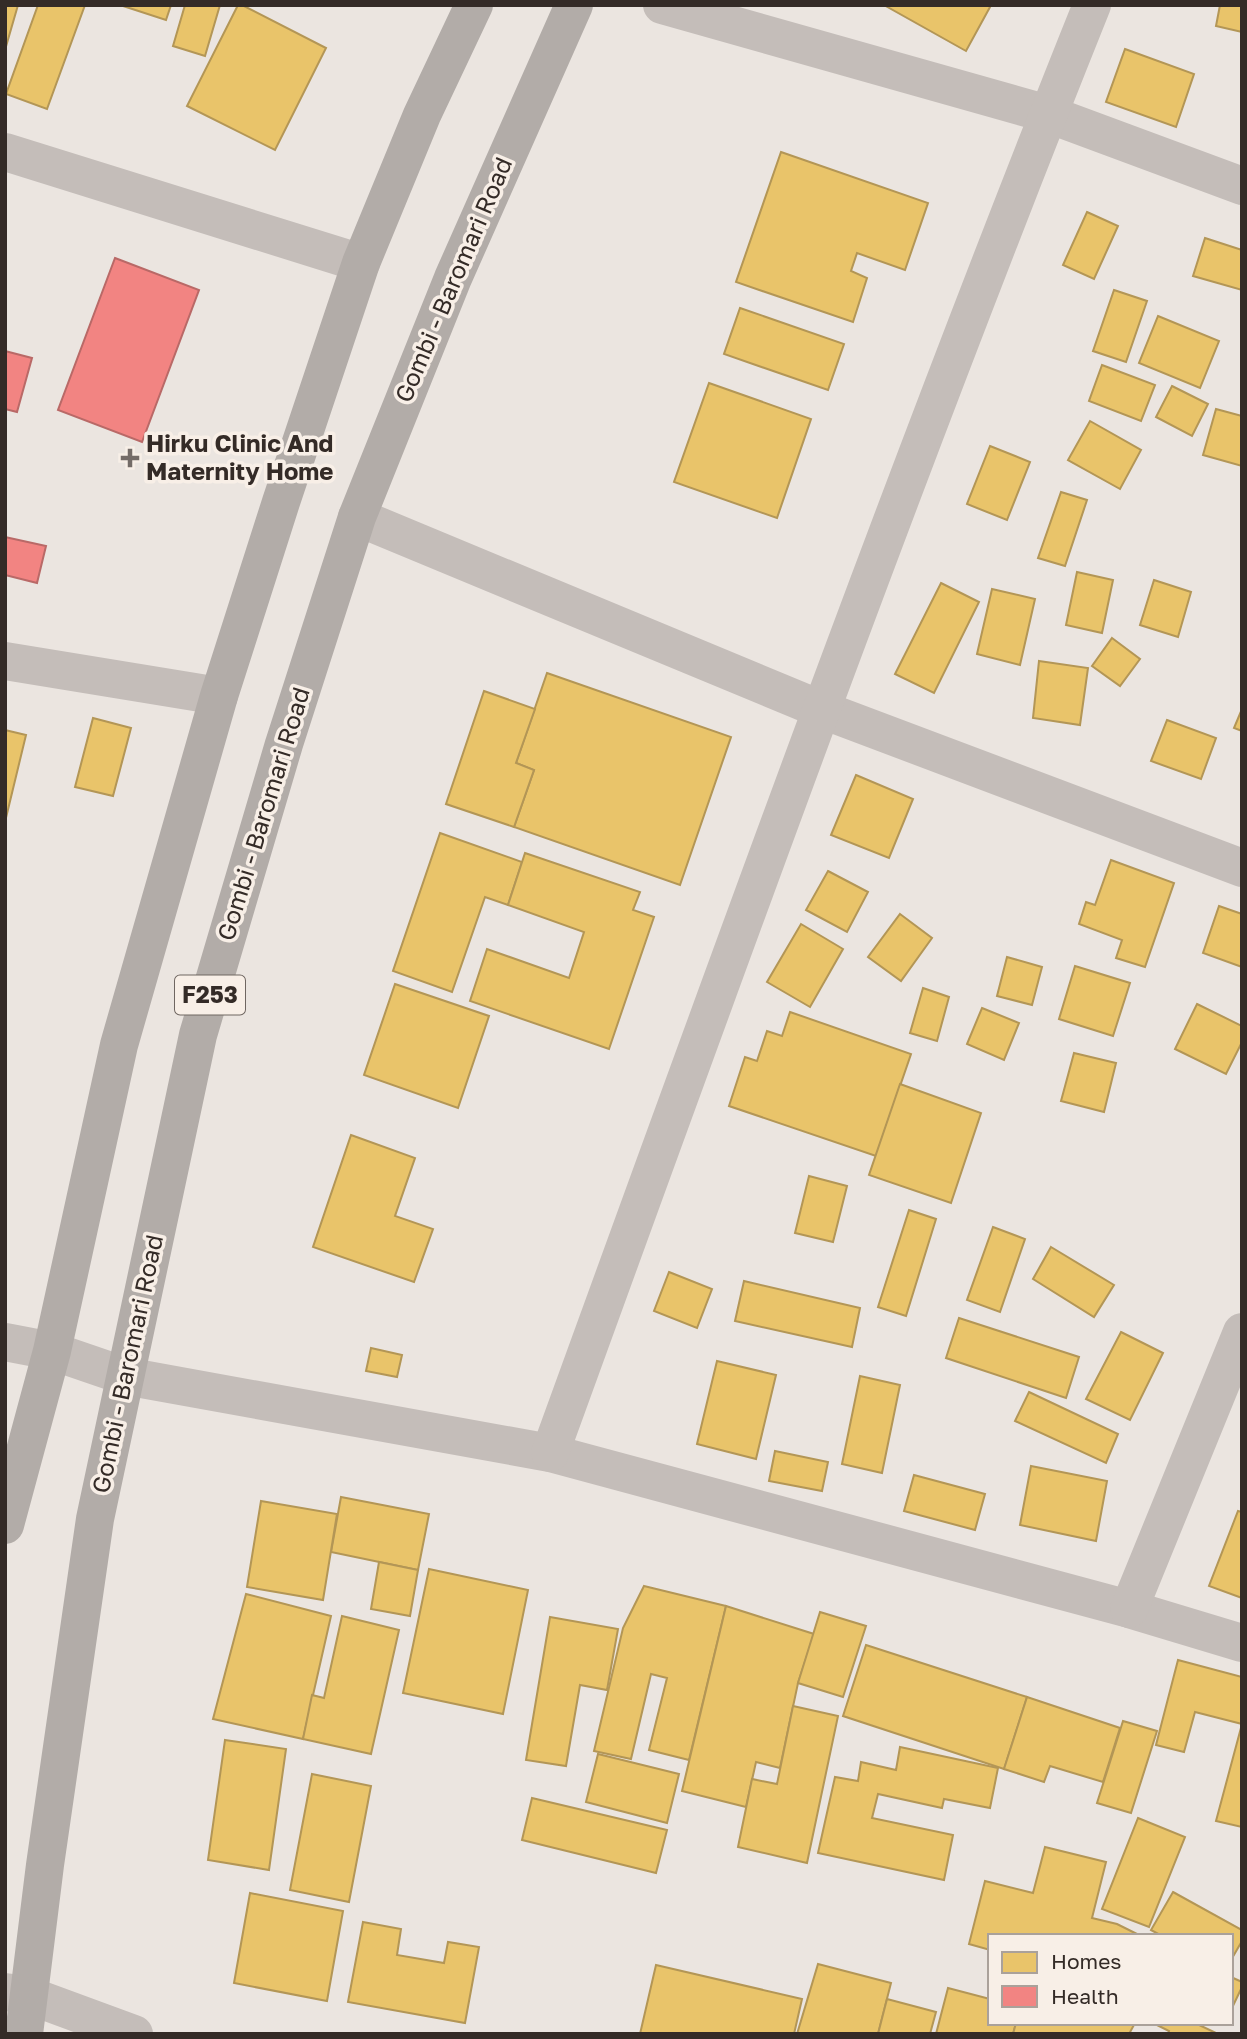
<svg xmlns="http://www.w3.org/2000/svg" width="1247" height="2039" font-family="'Golos Text',sans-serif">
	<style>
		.homes { fill: #e9c46a; stroke: #b39656; stroke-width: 2 }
		.health { fill: #f28482; stroke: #b96967; stroke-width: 2 }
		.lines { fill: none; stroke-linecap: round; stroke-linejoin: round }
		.minor { stroke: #c4bdb9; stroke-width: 38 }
		.primary { stroke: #b2aca8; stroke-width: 38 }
		.poi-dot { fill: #746c68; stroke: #f8efe7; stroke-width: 2.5 }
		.labels { text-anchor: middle; stroke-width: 7; stroke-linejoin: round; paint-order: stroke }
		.shield { fill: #f8efe7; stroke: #6f6661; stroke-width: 2 }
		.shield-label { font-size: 23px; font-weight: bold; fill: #342b27 }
		.street-label { font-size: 24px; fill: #342b27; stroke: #f8efe7 }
		.poi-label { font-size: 24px; font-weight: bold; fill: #342b27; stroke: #f8efe7; text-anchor: start }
	</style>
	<rect width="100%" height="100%" fill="#ebe5e0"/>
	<g class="homes">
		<polygon points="5,5 18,5 5,50"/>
		<polygon points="38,5 85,5 47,109 6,94"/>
		<polygon points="120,5 171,5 166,20"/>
		<polygon points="185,5 220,5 205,56 173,46"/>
		<polygon points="238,5 242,5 326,48 275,150 187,106"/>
		<polygon points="884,5 987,5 990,7 966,51"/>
		<polygon points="1220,5 1242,5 1242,32 1216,26"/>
		<polygon points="1125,49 1194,74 1176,127 1106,102"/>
		<polygon points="781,152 928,203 905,270 857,253 851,271 867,278 853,322 736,282"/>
		<polygon points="1087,212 1118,226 1094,279 1063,265"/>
		<polygon points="1205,238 1242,250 1242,290 1193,276"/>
		<polygon points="1114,290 1147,301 1126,362 1093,351"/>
		<polygon points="740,308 844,344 828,390 724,354"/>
		<polygon points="1158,316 1219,341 1200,388 1139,363"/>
		<polygon points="1102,365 1155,385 1141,421 1089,401"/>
		<polygon points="709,383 811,419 777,518 674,482"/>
		<polygon points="1172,386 1208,404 1192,436 1156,417"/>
		<polygon points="1216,409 1242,416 1242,466 1203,455"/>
		<polygon points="1090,421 1141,450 1120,489 1068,460"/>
		<polygon points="990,446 1030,462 1007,520 967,504"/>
		<polygon points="1061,492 1087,500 1065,566 1038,558"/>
		<polygon points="1077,572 1113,580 1102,633 1066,625"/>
		<polygon points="1154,580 1191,592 1178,637 1140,625"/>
		<polygon points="941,583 979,602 934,693 895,674"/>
		<polygon points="992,589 1035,599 1020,665 977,654"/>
		<polygon points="1112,638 1140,659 1120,686 1092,666"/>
		<polygon points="1039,661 1088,668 1080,725 1033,718"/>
		<polygon points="547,673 731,737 680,885 514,827 534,770 516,763"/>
		<polygon points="484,691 535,709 516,763 534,770 514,827 446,804"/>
		<polygon points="1242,709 1242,731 1234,728"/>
		<polygon points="93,718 131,728 113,796 75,787"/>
		<polygon points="1167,720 1216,738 1201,779 1151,761"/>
		<polygon points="5,730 26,735 5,822"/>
		<polygon points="856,775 913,799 889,858 831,835"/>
		<polygon points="440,833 522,862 508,905 485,897 452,992 393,971"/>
		<polygon points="525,853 640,892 633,910 654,917 609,1049 470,1001 487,949 569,978 584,932 508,905"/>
		<polygon points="1111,860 1174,883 1145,967 1116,958 1122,940 1079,924 1086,902 1095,905"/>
		<polygon points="828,871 868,892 847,932 806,910"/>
		<polygon points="1219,906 1242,914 1242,967 1203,953"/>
		<polygon points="900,914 932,938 901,981 868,957"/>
		<polygon points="801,924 843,949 810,1007 767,982"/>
		<polygon points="1007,957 1042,967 1032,1005 997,996"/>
		<polygon points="1075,966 1130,983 1113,1036 1059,1019"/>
		<polygon points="395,984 489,1016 458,1108 364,1075"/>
		<polygon points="923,988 949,997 937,1041 910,1033"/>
		<polygon points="1197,1004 1242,1026 1242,1042 1226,1074 1175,1049"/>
		<polygon points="982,1008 1019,1023 1004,1060 967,1044"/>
		<polygon points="790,1012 911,1054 876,1156 729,1106 745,1057 757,1061 767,1031 782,1036"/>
		<polygon points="1074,1053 1116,1063 1104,1112 1061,1101"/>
		<polygon points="900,1084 981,1113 951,1203 869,1175"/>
		<polygon points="351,1135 415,1158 395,1216 433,1229 414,1282 313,1247"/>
		<polygon points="809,1176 847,1186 833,1242 795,1233"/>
		<polygon points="909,1210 936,1219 906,1316 878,1307"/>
		<polygon points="993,1227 1025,1239 1000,1312 967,1300"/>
		<polygon points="1051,1247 1114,1285 1094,1317 1033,1279"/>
		<polygon points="669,1272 712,1289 697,1328 654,1311"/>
		<polygon points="744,1281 860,1308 852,1347 735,1321"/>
		<polygon points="959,1318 1079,1357 1066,1398 946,1358"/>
		<polygon points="1121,1332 1163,1353 1130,1420 1086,1399"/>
		<polygon points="371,1348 402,1355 397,1377 366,1371"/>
		<polygon points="717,1361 776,1375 756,1459 697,1444"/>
		<polygon points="860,1376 900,1385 882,1473 842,1464"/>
		<polygon points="1029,1392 1118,1434 1106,1463 1015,1421"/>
		<polygon points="775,1451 828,1462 822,1491 769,1481"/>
		<polygon points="1031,1466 1107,1481 1096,1541 1020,1525"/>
		<polygon points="914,1475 985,1494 975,1530 904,1511"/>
		<polygon points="341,1497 429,1514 418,1570 331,1552"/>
		<polygon points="261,1501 337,1514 323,1600 247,1587"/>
		<polygon points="1238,1511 1242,1512 1242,1598 1209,1586"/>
		<polygon points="379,1562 418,1570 410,1616 371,1609"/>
		<polygon points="429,1569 528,1590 503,1714 403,1693"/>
		<polygon points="644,1586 726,1606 689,1760 649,1750 667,1678 651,1674 631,1759 594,1751 623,1628"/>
		<polygon points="246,1594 331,1616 303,1739 213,1719"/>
		<polygon points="726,1606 814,1634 798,1683 780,1768 756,1762 746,1807 682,1791"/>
		<polygon points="820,1612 866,1626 843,1697 798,1683"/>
		<polygon points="342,1616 399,1630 371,1754 303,1739 312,1695 324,1698"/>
		<polygon points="550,1617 618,1629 607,1690 580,1685 566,1766 526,1760"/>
		<polygon points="866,1645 1027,1697 1004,1769 843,1716"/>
		<polygon points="1178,1660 1242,1677 1242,1827 1216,1821 1242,1724 1195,1712 1184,1752 1156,1745"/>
		<polygon points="1027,1697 1120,1728 1103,1782 1050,1766 1044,1782 1004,1769"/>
		<polygon points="793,1706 838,1716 807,1863 738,1847 752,1779 777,1784"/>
		<polygon points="1123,1721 1157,1731 1131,1813 1097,1803"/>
		<polygon points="225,1740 286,1749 269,1870 208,1860"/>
		<polygon points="900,1747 998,1768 990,1808 944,1799 942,1808 878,1794 872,1818 953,1835 944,1880 818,1853 835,1777 858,1781 861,1762 896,1770"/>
		<polygon points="598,1754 679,1774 667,1823 586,1802"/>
		<polygon points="312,1774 371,1786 349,1902 290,1890"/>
		<polygon points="532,1798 667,1830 656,1873 522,1840"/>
		<polygon points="1138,1818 1185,1837 1149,1927 1102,1909"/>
		<polygon points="1045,1847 1106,1862 1092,1918 1117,1924 1141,1936 990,1936 990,1950 969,1944 985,1881 1033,1893"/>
		<polygon points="1173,1892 1242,1930 1242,1941 1231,1960 1231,1936 1162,1936 1151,1930"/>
		<polygon points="250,1893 343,1911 327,2001 234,1983"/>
		<polygon points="363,1922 401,1929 397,1955 444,1963 448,1942 479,1947 465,2023 348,2002"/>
		<polygon points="818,1964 891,1983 878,2034 797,2034"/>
		<polygon points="656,1965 802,1999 794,2034 640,2034"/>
		<polygon points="1231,1977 1242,1982 1242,1987 1231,2010"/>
		<polygon points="948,1988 990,1999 990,2023 1016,2023 1013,2034 936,2034"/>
		<polygon points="887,1999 936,2012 930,2034 878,2034"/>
		<polygon points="1016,2023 1135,2023 1129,2034 1013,2034"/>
		<polygon points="1153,2023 1195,2023 1218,2034 1168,2034 1169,2031"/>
	</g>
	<g class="health">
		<polygon points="115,258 199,290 142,442 58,410"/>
		<polygon points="5,351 32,358 17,412 5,409"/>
		<polygon points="5,537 46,546 37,583 5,575"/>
	</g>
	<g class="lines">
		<g class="minor">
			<polyline points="662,5 1048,114 1242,186"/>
			<polyline points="5,152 361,263"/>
			<polyline points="357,517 820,709 1242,868"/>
			<polyline points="5,661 219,696"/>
			<polyline points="5,1342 52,1351 125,1376 550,1453 1129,1609 1242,1643"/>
			<path d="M550,1453C726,969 900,484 1092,5"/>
			<polyline points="1129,1609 1242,1332"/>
			<polyline points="5,1992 28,1995 134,2034"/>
		</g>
		<g class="primary">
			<polyline points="5,1525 52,1351 119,1045 219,696 281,502 361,263 422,115 474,5"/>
			<polyline points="24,2034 45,1865 95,1519 198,1035 284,744 357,517 453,278 574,5"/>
		</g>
	</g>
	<path class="poi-dot" d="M126.5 447.5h7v7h7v7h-7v7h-7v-7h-7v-7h7z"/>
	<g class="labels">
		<rect class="shield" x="175" y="975.5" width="70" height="39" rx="5"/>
		<g class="shield-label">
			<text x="210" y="1003">F253</text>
		</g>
		<g class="street-label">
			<text transform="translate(454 280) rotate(-67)" y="8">Gombi - Baromari Road</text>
			<text transform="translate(264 814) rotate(-73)" y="8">Gombi - Baromari Road</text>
			<text transform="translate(128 1364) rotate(-78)" y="8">Gombi - Baromari Road</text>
		</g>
		<g class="poi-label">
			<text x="146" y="452">Hirku Clinic And<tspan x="146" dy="28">Maternity Home</tspan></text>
		</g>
	</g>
	<rect width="1247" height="2039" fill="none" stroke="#342b27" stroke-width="14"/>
	<rect x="988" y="1934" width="245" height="91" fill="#f8efe7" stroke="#aaa19a" stroke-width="2"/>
	<rect x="1002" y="1952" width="35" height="21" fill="#e9c46a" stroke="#aaa19a" stroke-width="2"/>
	<text x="1051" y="1969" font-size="21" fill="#342b27">Homes</text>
	<rect x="1002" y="1986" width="35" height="21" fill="#f28482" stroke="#aaa19a" stroke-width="2"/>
	<text x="1051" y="2004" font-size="21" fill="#342b27">Health</text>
</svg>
